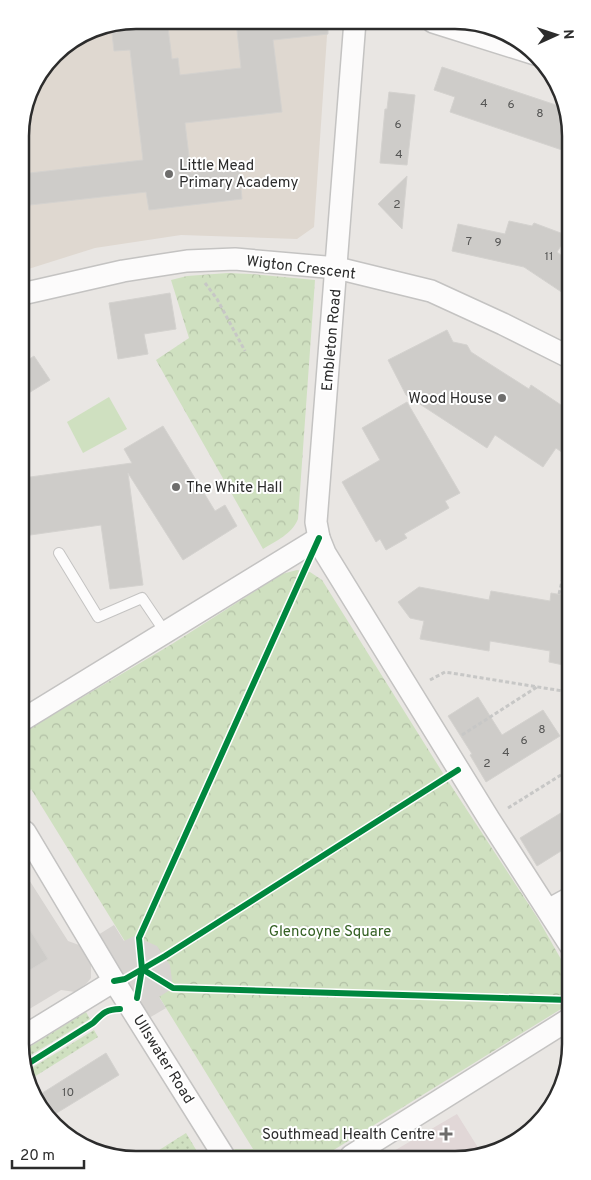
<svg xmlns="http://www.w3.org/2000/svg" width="591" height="1180" font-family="Overpass,sans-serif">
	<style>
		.education { fill: #dfd8d0 }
		.medical { fill: #e1d7d7 }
		.grass { fill: url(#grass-dots) }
		.park { fill: url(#park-crowns) }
		.garden { fill: #cfe0c0 }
		.plaza { fill: #d7d4d1 }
		.building { fill: #ceccc9; stroke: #d4d2cf }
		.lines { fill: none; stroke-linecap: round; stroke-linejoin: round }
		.lane-casing { stroke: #c4c3c2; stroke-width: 12 }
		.street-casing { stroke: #c4c3c2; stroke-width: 24 }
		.path { stroke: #c7c7c6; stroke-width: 3; stroke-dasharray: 4 2.5; stroke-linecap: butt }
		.lane { stroke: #fcfbfb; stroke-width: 10 }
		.street { stroke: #fcfbfb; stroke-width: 21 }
		.cycleway-casing { stroke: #fff; stroke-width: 9 }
		.cycleway { stroke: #00873e; stroke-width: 6 }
		.poi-dot { fill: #6e6d6c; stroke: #fff; stroke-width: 2 }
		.labels { text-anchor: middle; stroke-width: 4; stroke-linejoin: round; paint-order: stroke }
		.number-label { font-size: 12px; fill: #565655 }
		.poi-label { font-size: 15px; fill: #2c2c2c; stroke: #fff; text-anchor: start }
		.street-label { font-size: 15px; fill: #2c2c2c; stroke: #fff }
		.park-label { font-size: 15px; fill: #356124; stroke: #fff }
		.rim { fill: none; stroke: #2c2c2c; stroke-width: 2.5 }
	</style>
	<defs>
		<pattern id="grass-dots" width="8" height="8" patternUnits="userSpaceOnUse" patternTransform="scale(1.25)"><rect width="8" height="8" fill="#cfe0c0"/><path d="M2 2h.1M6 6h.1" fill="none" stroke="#b2c0a5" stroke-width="1.8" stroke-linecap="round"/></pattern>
		<pattern id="park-crowns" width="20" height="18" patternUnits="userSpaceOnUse" patternTransform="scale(1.25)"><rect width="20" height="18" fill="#cfe0c0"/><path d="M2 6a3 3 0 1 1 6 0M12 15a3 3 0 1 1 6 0" fill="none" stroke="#b2c0a5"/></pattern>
	</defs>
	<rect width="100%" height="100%" fill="#e9e6e3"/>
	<polygon class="education" points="135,20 328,21 314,227 297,239 181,235 95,248 22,271 21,121 32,84 59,49 92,29"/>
	<polygon class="medical" points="457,1114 482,1154 387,1155"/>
	<g class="grass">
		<polygon points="86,1012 90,1019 26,1058 26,1049"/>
		<polygon points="94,1030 98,1037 34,1077 30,1069"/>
		<polygon points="186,1133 201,1158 145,1159"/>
	</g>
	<g class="park">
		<path d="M228,273L250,274L315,280L298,519C292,534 276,541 263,549L156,360L189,338L171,280L187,276Z"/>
		<polygon points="297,570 310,572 322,580 446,778 537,917 570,975 570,995 569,1000 561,1009 324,1156 240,1157 234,1149 253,1149 31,789 25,802 24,732 172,644 282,574"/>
	</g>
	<polygon class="garden" points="109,397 127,429 83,453 67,422"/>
	<g class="plaza">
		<polygon points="25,860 28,864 26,875 68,941 79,945 91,964 91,978 87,983 75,992 61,990 26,1011 25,973 48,959 25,922"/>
		<polygon points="114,925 124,941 134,936 157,946 170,965 173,988 159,997 166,1008 149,1018 98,935"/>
	</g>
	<g class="building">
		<polygon points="135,20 167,20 172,59 178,58 180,75 241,68 236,21 328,21 328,34 273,40 282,112 185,123 191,173 239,167 242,199 149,210 146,192 21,206 21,174 143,160 130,50 114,51 111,25"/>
		<polygon points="442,67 565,108 565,151 450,112 455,97 434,90"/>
		<polygon points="389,92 415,95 407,165 380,163 385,109 387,109"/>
		<polygon points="407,176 402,229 378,204"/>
		<polygon points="509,221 532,226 534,223 566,235 566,238 557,252 566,259 566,295 524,267 452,251 458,224 505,234"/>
		<polygon points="170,293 176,329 144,334 148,354 118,359 109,303"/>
		<polygon points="447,330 453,342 467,345 471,352 529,389 531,385 567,409 567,456 556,448 543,467 495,435 487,448 406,395 388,360"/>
		<polygon points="34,356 50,380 22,397 22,364"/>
		<polygon points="407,402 460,493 445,501 449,508 404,534 407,538 386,550 380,539 376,542 342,482 380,460 362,428"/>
		<polygon points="163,426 215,511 225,505 237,526 183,560 128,473 143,585 110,589 101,525 23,536 23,478 132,463 124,449"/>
		<polygon points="419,587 489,600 491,591 550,601 551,593 568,596 568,666 549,662 550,651 490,641 489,651 420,639 424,621 410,618 398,602"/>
		<polygon points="478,697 502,735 543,710 560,736 486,782 470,755 472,754 448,716"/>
		<polygon points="569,808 569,846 537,866 520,838"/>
		<polygon points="25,922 48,959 25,973"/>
		<polygon points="106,1053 119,1075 55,1114 48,1114 36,1097"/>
	</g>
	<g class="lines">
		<g class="lane-casing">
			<polyline id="lane" points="59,553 98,617 142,598 165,632"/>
		</g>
		<g class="street-casing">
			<g id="street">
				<polyline points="433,22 535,54"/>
				<polyline points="22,294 123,271 187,261 235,259 337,268 431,291 503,324 567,356"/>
				<polyline points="319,538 316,522 355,21"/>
				<polyline points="24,719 319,538 325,553 489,819 570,945"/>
				<polyline points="25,832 114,981 225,1158"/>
				<polyline points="548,910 570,898"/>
				<polyline points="26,1035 114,981"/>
				<polyline points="351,1156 571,1018"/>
			</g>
		</g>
		<g class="path">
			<polyline points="205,283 217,299 245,351"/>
			<polyline points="559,594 562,581 568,578"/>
			<polyline points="430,680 445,672 569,692"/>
			<polyline points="462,735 537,687"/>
			<polyline points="508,808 569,770"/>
			<polyline points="142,969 173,988 558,999"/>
			<polyline points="135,973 441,781"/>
			<polyline points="140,978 142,969 139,938 302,575"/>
		</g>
		<use href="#lane" class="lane"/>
		<use href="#street" class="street"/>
		<g class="cycleway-casing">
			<g id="cycleway">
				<polyline points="142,969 173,988 570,1000"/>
				<polyline points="114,981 125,979 165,956 458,770"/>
				<polyline points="137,998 142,969 139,938 319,538"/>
				<path d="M26,1065L93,1023C102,1014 106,1009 120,1009"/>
			</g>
		</g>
		<use href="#cycleway" class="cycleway"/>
	</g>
	<g class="poi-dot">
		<circle cx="169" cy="174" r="5"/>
		<circle cx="502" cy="398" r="5"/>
		<circle cx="176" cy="487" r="5"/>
		<path d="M443.5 1126.5h5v5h5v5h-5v5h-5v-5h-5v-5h5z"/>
	</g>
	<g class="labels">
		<g class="number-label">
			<text x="484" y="107">4</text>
			<text x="511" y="108">6</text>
			<text x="540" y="117">8</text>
			<text x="398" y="128">6</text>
			<text x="399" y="158">4</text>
			<text x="397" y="208">2</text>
			<text x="469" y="245">7</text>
			<text x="498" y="246">9</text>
			<text x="549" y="260">11</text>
			<text x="542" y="733">8</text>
			<text x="524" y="744">6</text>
			<text x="506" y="756">4</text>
			<text x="487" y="767">2</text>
			<text x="68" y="1096">10</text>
		</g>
		<g class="poi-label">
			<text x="179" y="170">Little Mead<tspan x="179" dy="17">Primary Academy</tspan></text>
			<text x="492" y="403" text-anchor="end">Wood House</text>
			<text x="186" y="492">The White Hall</text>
			<text x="435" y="1139" text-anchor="end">Southmead Health Centre</text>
		</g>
		<g class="street-label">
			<text transform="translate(301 267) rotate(7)" y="5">Wigton Crescent</text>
			<text transform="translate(331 340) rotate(-85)" y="5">Embleton Road</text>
			<text transform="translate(164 1059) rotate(58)" y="5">Ullswater Road</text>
		</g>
		<g class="park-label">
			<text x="330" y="936">Glencoyne Square</text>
		</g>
	</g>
	<path d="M0 0H591V1180H0ZM136 29H455A107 107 0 0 1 562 136V1044A107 107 0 0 1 455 1151H136A107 107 0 0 1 29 1044V136A107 107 0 0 1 136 29Z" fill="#fff" fill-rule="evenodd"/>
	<path class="rim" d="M136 29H455A107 107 0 0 1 562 136V1044A107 107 0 0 1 455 1151H136A107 107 0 0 1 29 1044V136A107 107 0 0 1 136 29Z"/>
	<g transform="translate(556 35) rotate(87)" stroke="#ffffff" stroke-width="4" paint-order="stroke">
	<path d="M0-4L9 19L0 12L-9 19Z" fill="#2c2c2c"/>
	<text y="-8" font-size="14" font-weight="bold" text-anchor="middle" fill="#2c2c2c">N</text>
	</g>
	<path d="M12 1160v8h72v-8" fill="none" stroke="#2c2c2c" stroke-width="2.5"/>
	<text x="20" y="1160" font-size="15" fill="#2c2c2c" stroke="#ffffff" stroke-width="4" paint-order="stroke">20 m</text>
</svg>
